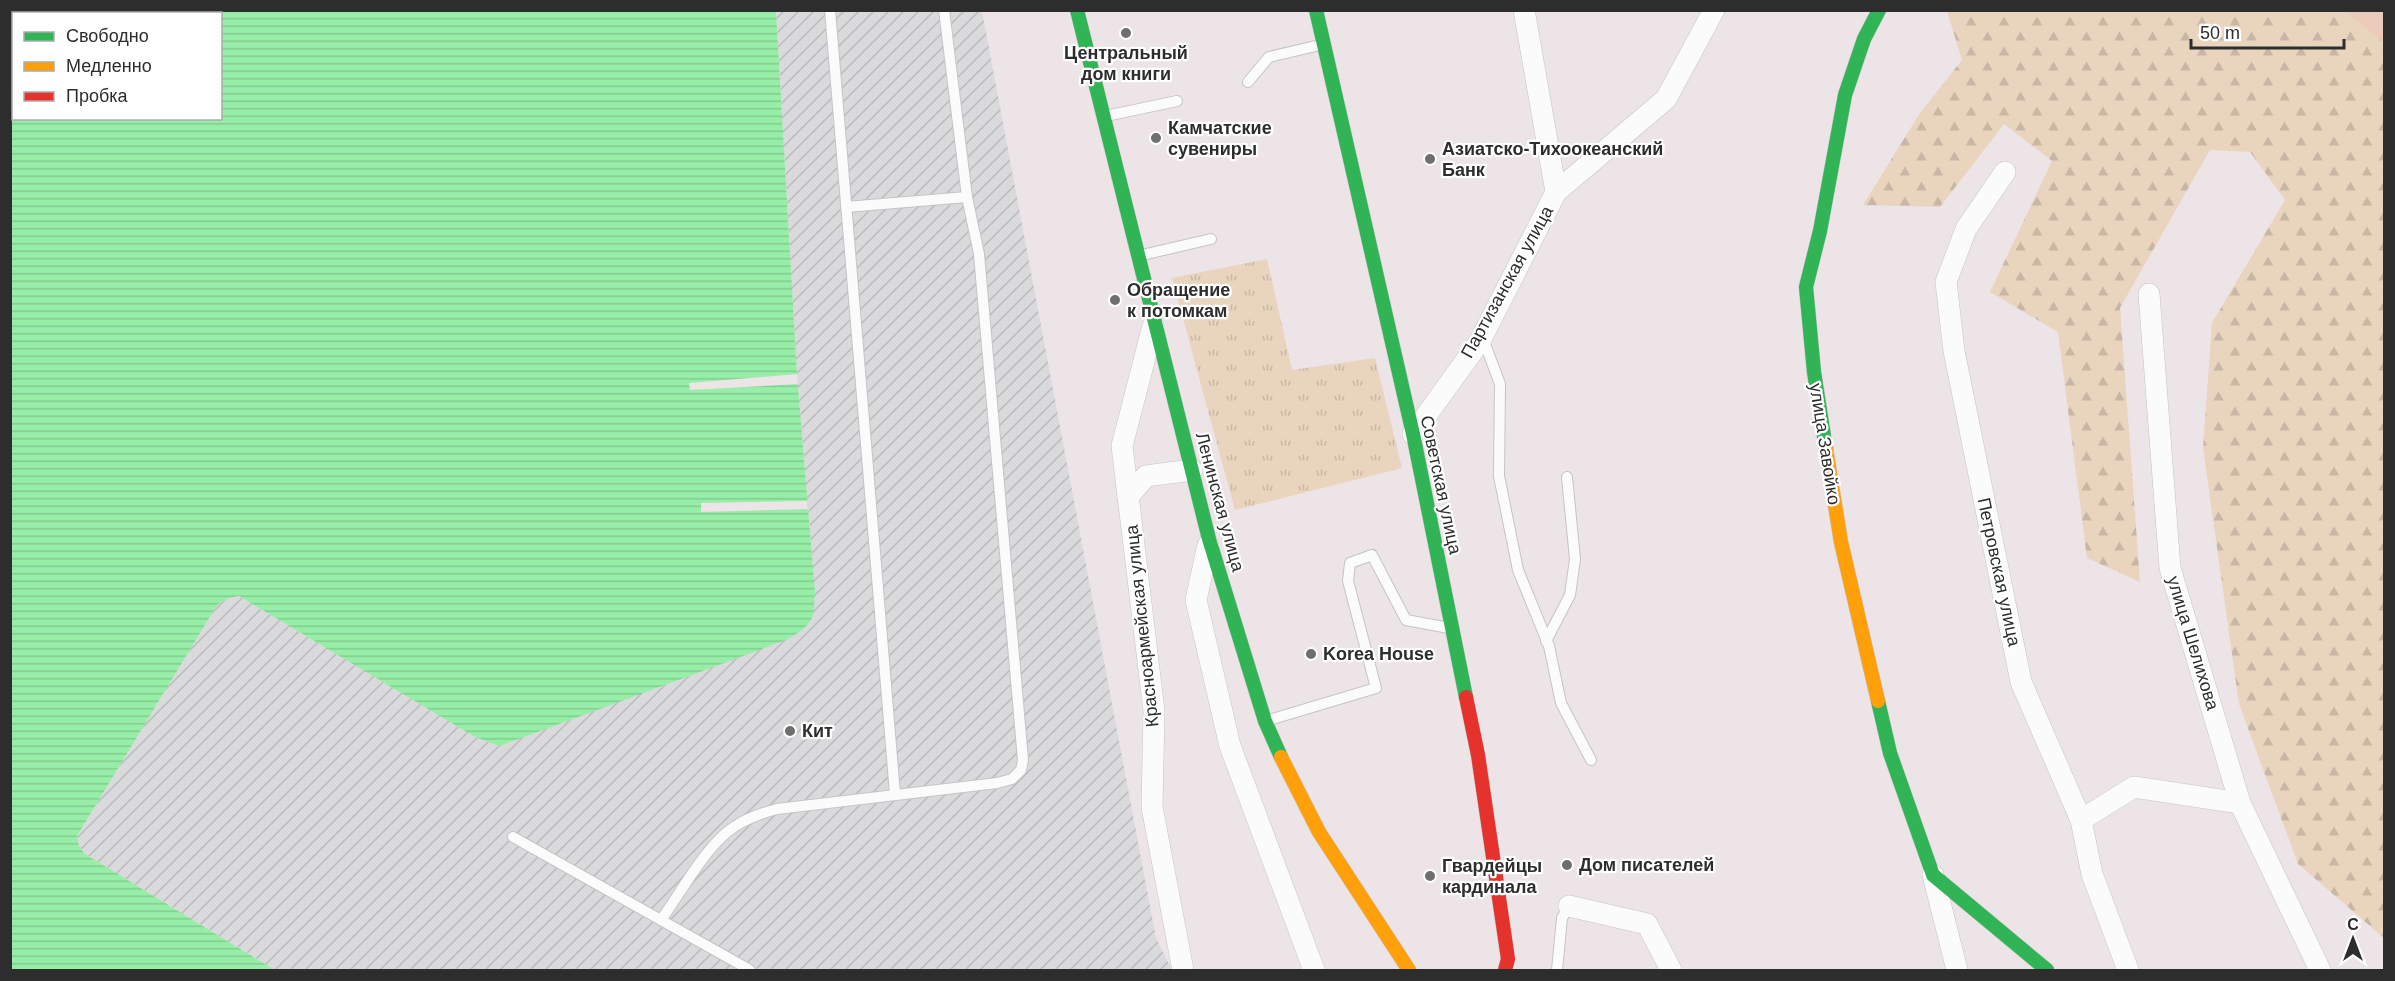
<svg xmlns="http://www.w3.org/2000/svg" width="2395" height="981" font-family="Helvetica,sans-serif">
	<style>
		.industrial { fill: url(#industrial-furrows) }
		.grass { fill: url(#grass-tufts) }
		.forest { fill: url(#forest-firs) }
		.pitch { fill: #edcbbb }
		.water { fill: url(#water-rules) }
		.pier { fill: #ece4e7 }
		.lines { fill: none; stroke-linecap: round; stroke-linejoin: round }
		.lane-casing { stroke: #c5c4c5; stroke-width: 12 }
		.street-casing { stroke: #c5c4c5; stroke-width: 22 }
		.fast-casing { stroke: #c5c4c5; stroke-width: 15 }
		.slow-casing { stroke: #c5c4c5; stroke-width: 15 }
		.jam-casing { stroke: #c5c4c5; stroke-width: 15 }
		.lane { stroke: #fcfbfb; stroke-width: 10 }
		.street { stroke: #fcfbfb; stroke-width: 21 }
		.fast { stroke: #30b455; stroke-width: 14 }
		.slow { stroke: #ff9f0a; stroke-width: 14 }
		.jam { stroke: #e5322d; stroke-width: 14 }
		.poi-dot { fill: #706d6e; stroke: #fff; stroke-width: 2 }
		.labels { text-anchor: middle; stroke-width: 4.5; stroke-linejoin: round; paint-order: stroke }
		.poi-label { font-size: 18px; font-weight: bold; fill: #2d2d2d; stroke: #fff; text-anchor: start }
		.street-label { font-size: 18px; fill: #2d2d2d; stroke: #fff }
	</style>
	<defs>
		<pattern id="industrial-furrows" width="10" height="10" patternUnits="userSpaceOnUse" patternTransform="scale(1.5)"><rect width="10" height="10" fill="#dadadd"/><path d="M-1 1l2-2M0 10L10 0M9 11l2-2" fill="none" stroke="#bbbbbe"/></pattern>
		<pattern id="grass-tufts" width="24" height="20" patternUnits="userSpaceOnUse" patternTransform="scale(1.5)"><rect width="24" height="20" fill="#e9d5be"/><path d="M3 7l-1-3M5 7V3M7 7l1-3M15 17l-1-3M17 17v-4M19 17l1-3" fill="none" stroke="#c8b7a4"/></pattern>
		<pattern id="forest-firs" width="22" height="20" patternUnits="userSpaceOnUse" patternTransform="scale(1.5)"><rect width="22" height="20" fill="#e9d5be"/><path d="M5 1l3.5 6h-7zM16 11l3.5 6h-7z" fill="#c8b7a4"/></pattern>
		<pattern id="water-rules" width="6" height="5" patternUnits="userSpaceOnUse" patternTransform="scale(1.5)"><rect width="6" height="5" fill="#97eea7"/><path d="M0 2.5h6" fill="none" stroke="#82cc90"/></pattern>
	</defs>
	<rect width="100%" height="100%" fill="#ece4e7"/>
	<polygon class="industrial" points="776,11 982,11 1156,938 1172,970 275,970 85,854 79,846 77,836 217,605 229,598 239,596 426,707 500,746 790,637 815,592 797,374"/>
	<polygon class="grass" points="1267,259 1292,370 1375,358 1402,468 1235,510 1172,278"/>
	<polygon class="forest" points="1947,11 2384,11 2384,938 2298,864 2239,704 2203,448 2212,323 2285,200 2250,152 2210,150 2120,308 2140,582 2087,558 2058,332 1990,292 2052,161 2004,124 1940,207 1863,205 1920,113 1962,60"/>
	<polygon class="pitch" points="2345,11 2384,11 2384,43"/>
	<path class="water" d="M36,11H776L797,374L815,592C814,599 815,608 813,615C805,637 773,644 754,652L500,746L475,737L239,596L229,598L217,605L77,836L79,846L85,854L275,970H11V102L13,91L14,118H220V14L35,13Z"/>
	<g class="pier">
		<polygon points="797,374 798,384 690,390 689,383"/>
		<polygon points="807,501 808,509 701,512 701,503"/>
	</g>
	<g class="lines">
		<g class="lane-casing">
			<g id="lane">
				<polyline points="830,10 895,794"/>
				<polyline points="1248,82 1269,57 1320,45"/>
				<polyline points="1106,116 1177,101"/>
				<polyline points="846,207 967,197"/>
				<polyline points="1142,255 1211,239"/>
				<polyline points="1482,336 1500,384 1499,476 1518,570 1549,646 1561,703 1591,760"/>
				<polyline points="1546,641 1570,595 1575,559 1567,477"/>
				<polyline points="1269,720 1376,688 1348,581 1350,563 1372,555 1406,620 1449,628"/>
				<polyline points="513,837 750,970"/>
				<path d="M661,920C680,894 707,844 734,827C747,818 762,813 777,809L997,783L1012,779L1021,770L1023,760L979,254L967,197L944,10"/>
				<polyline points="1557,970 1562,918 1569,906"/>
			</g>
		</g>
		<g class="street-casing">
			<g id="street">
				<polyline points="2005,172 1966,229 1946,282 1954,351 2021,682 2081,820 2092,874 2128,970"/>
				<polyline points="1556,192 1666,99 1714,10"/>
				<polyline points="2149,294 2170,568 2240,803 2320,970"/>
				<polyline points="1153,326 1122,446 1154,711 1152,807 1183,970"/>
				<polyline points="1413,434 1480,341 1556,192 1524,10"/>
				<polyline points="1128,497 1146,476 1192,470"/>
				<polyline points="1208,545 1196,600 1230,746 1314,970"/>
				<polyline points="2081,820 2134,787 2240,803"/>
				<polyline points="1933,875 1957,970"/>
				<polyline points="1569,906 1647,924 1671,970"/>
			</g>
		</g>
		<g class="fast-casing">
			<g id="fast">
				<polyline points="1077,10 1209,539 1265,721 1281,757"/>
				<polyline points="1316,10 1413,434 1466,697"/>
				<polyline points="1826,449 1814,372 1806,287 1820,231 1845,95 1864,39 1879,10"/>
				<polyline points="1878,701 1890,753 1933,875 2047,970"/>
			</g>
		</g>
		<g class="slow-casing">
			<g id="slow">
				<polyline points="1826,449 1841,542 1878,701"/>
				<polyline points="1281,757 1319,832 1409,970"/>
			</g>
		</g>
		<g class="jam-casing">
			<polyline id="jam" points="1466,697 1478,755 1508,959 1505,970"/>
		</g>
		<use href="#lane" class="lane"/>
		<use href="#street" class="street"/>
		<use href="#fast" class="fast"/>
		<use href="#slow" class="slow"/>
		<use href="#jam" class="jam"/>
	</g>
	<g class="poi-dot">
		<circle cx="1126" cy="33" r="6"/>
		<circle cx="1156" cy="138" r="6"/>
		<circle cx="1430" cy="159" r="6"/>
		<circle cx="1115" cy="300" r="6"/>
		<circle cx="1311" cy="654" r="6"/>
		<circle cx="790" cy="731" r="6"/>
		<circle cx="1567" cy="865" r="6"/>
		<circle cx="1430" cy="876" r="6"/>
	</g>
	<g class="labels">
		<g class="poi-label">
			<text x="1126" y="59" text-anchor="middle">Центральный<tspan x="1126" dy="21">дом книги</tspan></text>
			<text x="1168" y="134">Камчатские<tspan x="1168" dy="21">сувениры</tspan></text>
			<text x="1442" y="155">Азиатско-Тихоокеанский<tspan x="1442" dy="21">Банк</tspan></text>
			<text x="1127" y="296">Обращение<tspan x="1127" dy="21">к потомкам</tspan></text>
			<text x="1323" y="660">Korea House</text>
			<text x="802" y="737">Кит</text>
			<text x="1579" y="871">Дом писателей</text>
			<text x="1442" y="872">Гвардейцы<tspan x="1442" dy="21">кардинала</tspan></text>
		</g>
		<g class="street-label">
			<text transform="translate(1507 282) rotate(-61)" y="6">Партизанская улица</text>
			<text transform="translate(1825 444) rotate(81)" y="6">улица Завойко</text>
			<text transform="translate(1441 485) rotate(78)" y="6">Советская улица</text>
			<text transform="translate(1220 502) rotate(75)" y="6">Ленинская улица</text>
			<text transform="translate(1999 572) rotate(78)" y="6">Петровская улица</text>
			<text transform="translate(1142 626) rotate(-96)" y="6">Красноармейская улица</text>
			<text transform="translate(2193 643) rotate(73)" y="6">улица Шелихова</text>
		</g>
	</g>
	<rect width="2395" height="981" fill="none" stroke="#2d2d2d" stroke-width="24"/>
	<rect x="12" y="12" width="210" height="108" fill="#ffffff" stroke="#ababab" stroke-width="1.5"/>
	<rect x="24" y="32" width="30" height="9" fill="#30b455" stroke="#ababab" stroke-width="1.5"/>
	<text x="66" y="42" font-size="18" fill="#2d2d2d">Свободно</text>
	<rect x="24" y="62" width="30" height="9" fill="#ff9f0a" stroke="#ababab" stroke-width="1.5"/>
	<text x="66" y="72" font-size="18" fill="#2d2d2d">Медленно</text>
	<rect x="24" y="92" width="30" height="9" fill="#e5322d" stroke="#ababab" stroke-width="1.5"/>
	<text x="66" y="102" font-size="18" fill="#2d2d2d">Пробка</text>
	<g transform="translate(2353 939)" stroke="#ffffff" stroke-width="4.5" paint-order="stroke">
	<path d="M0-4.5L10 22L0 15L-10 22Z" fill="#2d2d2d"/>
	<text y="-9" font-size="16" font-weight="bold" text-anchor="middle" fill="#2d2d2d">С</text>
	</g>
	<path d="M2191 39v9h153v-9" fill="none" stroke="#2d2d2d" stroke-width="3"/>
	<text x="2200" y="39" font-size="18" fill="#2d2d2d" stroke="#ffffff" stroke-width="4.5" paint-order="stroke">50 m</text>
</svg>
